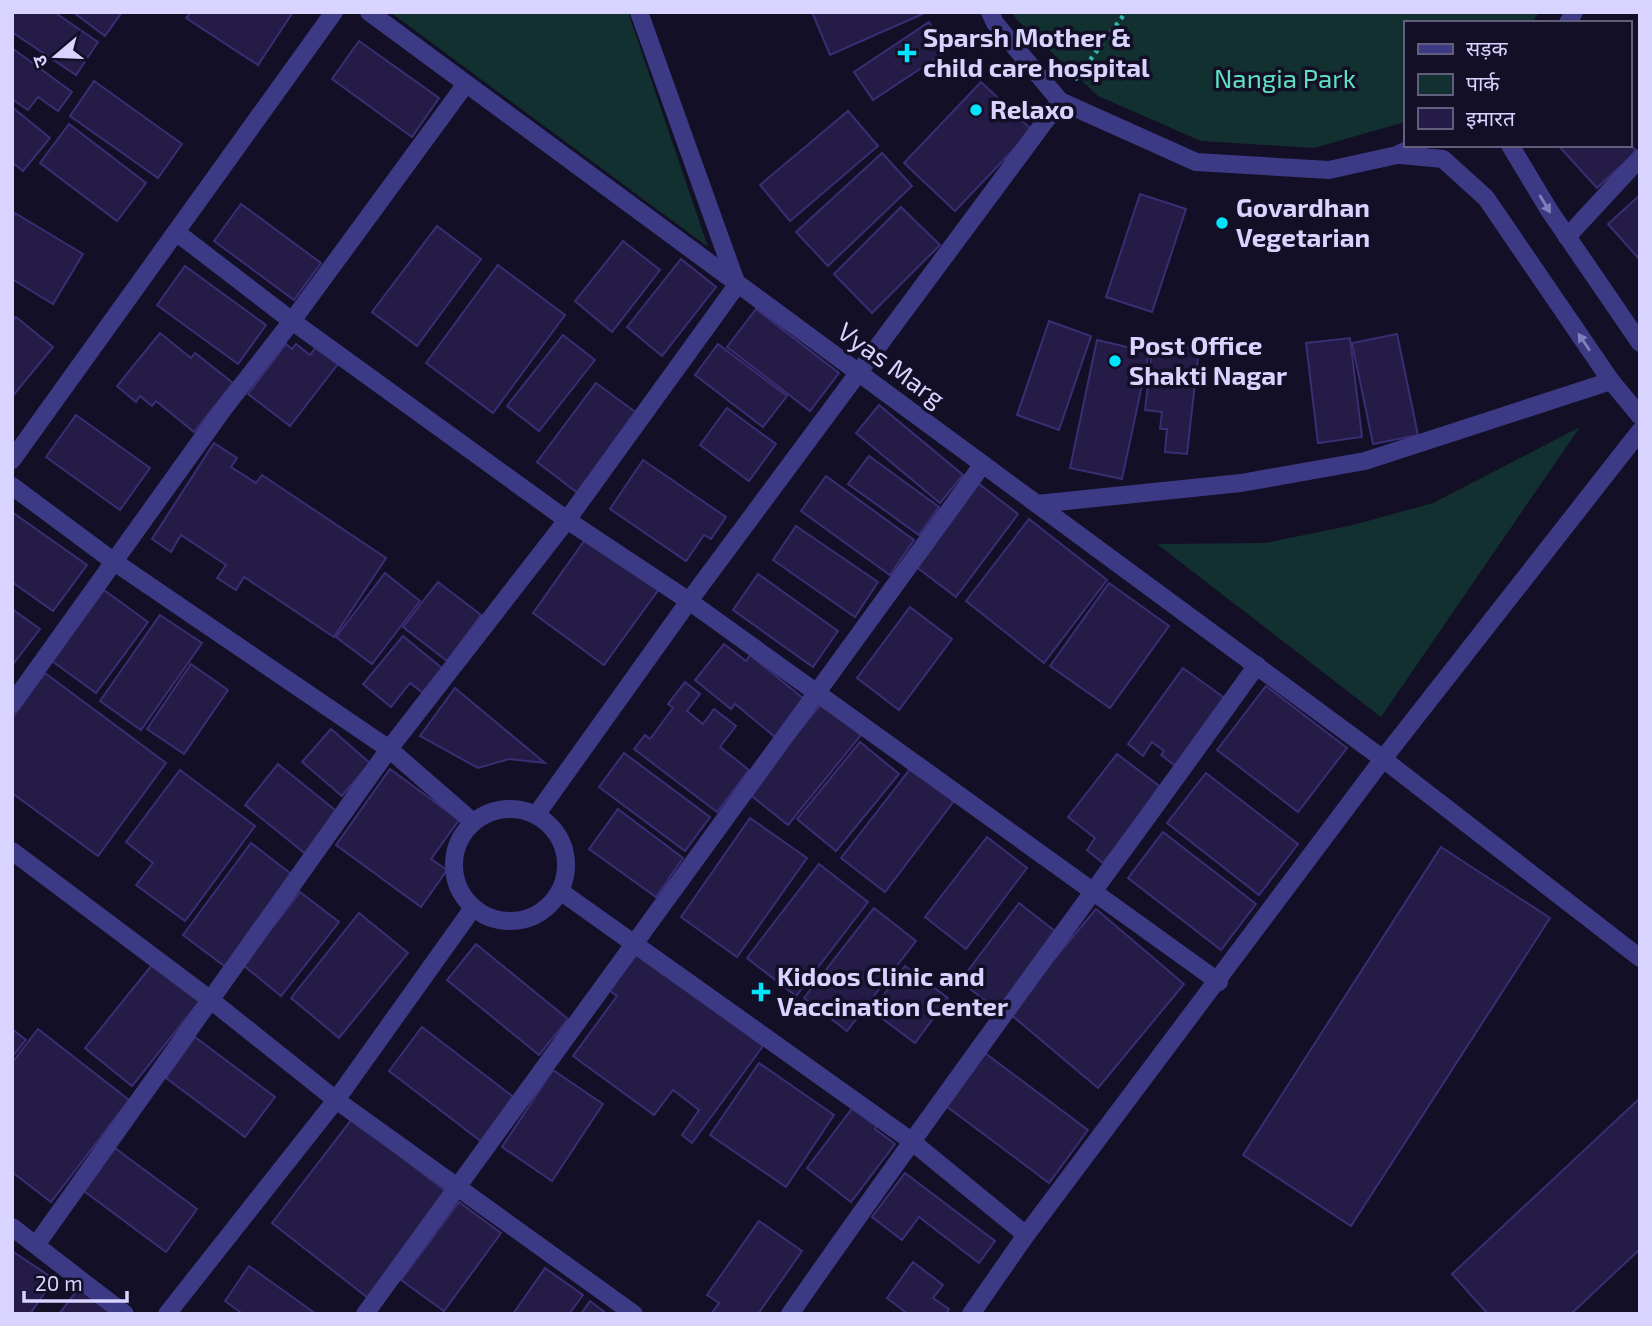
<svg xmlns="http://www.w3.org/2000/svg" width="1652" height="1326" font-family="'Exo 2','Noto Sans Devanagari',sans-serif">
	<style>
		.green { fill: #12302f }
		.building { fill: #241b47; stroke: #3b2d73; stroke-width: 2 }
		.lines { fill: none; stroke-linecap: round; stroke-linejoin: round }
		.path { stroke: #2fb8b0; stroke-width: 4.5; stroke-dasharray: 3.5 5; stroke-linecap: butt }
		.service { stroke: #3d3a85; stroke-width: 18 }
		.minor { stroke: #3d3a85; stroke-width: 18 }
		.tertiary { stroke: #3d3a85; stroke-width: 18 }
		.oneway { fill: #837fbc }
		.poi-dot { fill: #00e5ff; stroke: #130f26; stroke-width: 2.5 }
		.labels { text-anchor: middle; stroke-width: 7; stroke-linejoin: round; paint-order: stroke }
		.poi-label { font-size: 26px; font-weight: bold; fill: #d9d4ff; stroke: #130f26; text-anchor: start }
		.park-label { font-size: 26px; fill: #5fe0c0; stroke: #130f26 }
		.street-label { font-size: 26px; fill: #d9d4ff; stroke: #130f26 }
	</style>
	<rect width="100%" height="100%" fill="#130f26"/>
	<g class="green">
		<polygon points="390,12 628,12 708,247"/>
		<polygon points="1012,12 1539,12 1532,23 1405,23 1405,122 1314,148 1201,141 1098,96 1016,19"/>
		<polygon points="1580,427 1381,717 1157,544 1265,543 1353,525 1433,503"/>
	</g>
	<g class="building">
		<polygon points="12,12 54,12 98,42 76,75 12,32"/>
		<polygon points="73,12 122,12 105,36"/>
		<polygon points="191,12 293,12 258,65 186,18"/>
		<polygon points="812,12 927,12 830,55"/>
		<polygon points="929,22 947,51 873,100 854,72"/>
		<polygon points="359,41 439,98 412,137 332,79"/>
		<polygon points="12,48 72,92 58,111 38,97 28,110 12,99"/>
		<polygon points="94,81 182,144 158,178 70,116"/>
		<polygon points="981,82 1032,130 955,211 904,163"/>
		<polygon points="12,107 50,138 23,171 12,162"/>
		<polygon points="848,111 878,146 790,221 760,185"/>
		<polygon points="69,124 146,183 117,221 40,163"/>
		<polygon points="1629,144 1637,151 1597,188 1558,145"/>
		<polygon points="882,153 912,186 828,266 796,232"/>
		<polygon points="1140,194 1186,209 1152,312 1106,297"/>
		<polygon points="1640,195 1640,260 1608,224"/>
		<polygon points="241,204 321,263 294,300 214,241"/>
		<polygon points="901,207 940,245 872,313 834,274"/>
		<polygon points="15,213 83,254 53,304 12,279 12,218"/>
		<polygon points="437,226 481,259 417,346 372,312"/>
		<polygon points="623,241 660,270 612,332 575,301"/>
		<polygon points="681,259 716,287 662,356 627,327"/>
		<polygon points="498,265 565,315 493,413 426,363"/>
		<polygon points="185,266 266,325 238,364 157,305"/>
		<polygon points="756,309 839,373 810,411 727,347"/>
		<polygon points="16,317 53,347 12,397 12,322"/>
		<polygon points="1049,321 1091,336 1059,430 1017,415"/>
		<polygon points="160,333 191,358 195,353 233,383 194,432 156,401 152,406 140,396 136,402 117,386"/>
		<polygon points="1397,334 1418,435 1373,444 1352,343"/>
		<polygon points="563,335 595,360 539,431 507,406"/>
		<polygon points="1350,338 1362,437 1318,443 1306,343"/>
		<polygon points="1097,340 1149,352 1122,479 1070,468"/>
		<polygon points="1153,342 1199,348 1187,454 1165,452 1167,429 1160,429 1162,412 1145,410"/>
		<polygon points="319,343 341,360 290,426 248,394 286,344 292,349 296,344 310,355"/>
		<polygon points="718,344 787,396 763,427 695,375"/>
		<polygon points="596,383 638,414 579,494 537,462"/>
		<polygon points="879,405 963,475 940,503 856,433"/>
		<polygon points="727,408 776,444 749,481 700,445"/>
		<polygon points="76,415 150,468 120,510 46,457"/>
		<polygon points="214,443 237,458 231,467 256,483 262,475 386,558 334,637 244,577 236,590 217,578 226,565 181,535 171,552 152,539"/>
		<polygon points="869,456 939,507 919,535 848,484"/>
		<polygon points="643,460 726,517 711,539 704,535 686,561 610,509"/>
		<polygon points="826,476 914,540 890,575 801,511"/>
		<polygon points="978,483 1018,514 956,597 915,566"/>
		<polygon points="12,512 87,565 53,611 12,582"/>
		<polygon points="1029,519 1107,580 1044,663 966,601"/>
		<polygon points="796,526 878,582 855,617 773,560"/>
		<polygon points="587,537 659,589 604,665 533,613"/>
		<polygon points="385,573 420,601 372,664 336,637"/>
		<polygon points="758,574 838,631 813,667 733,610"/>
		<polygon points="438,582 481,615 447,661 403,627"/>
		<polygon points="1109,583 1169,626 1110,708 1050,666"/>
		<polygon points="104,590 148,622 96,693 52,661"/>
		<polygon points="910,607 952,639 899,710 857,678"/>
		<polygon points="12,609 40,629 14,663 12,662"/>
		<polygon points="160,615 202,643 141,730 100,701"/>
		<polygon points="403,636 443,669 423,693 410,683 391,707 363,684"/>
		<polygon points="724,644 746,661 750,655 804,699 775,737 735,704 731,709 695,680"/>
		<polygon points="191,664 228,690 184,754 147,729"/>
		<polygon points="1183,668 1226,699 1177,767 1161,755 1164,751 1152,742 1143,756 1128,744"/>
		<polygon points="45,673 166,763 98,856 12,793 12,718"/>
		<polygon points="685,682 700,694 687,711 703,724 714,709 736,726 720,747 749,770 717,812 634,749 645,735 650,739 673,708 668,704"/>
		<polygon points="1266,686 1347,748 1298,812 1217,750"/>
		<polygon points="455,688 545,763 509,759 478,768 420,736"/>
		<polygon points="822,703 861,735 788,825 748,793"/>
		<polygon points="331,729 370,763 342,796 302,762"/>
		<polygon points="860,742 899,774 836,851 797,819"/>
		<polygon points="624,753 710,817 685,851 599,787"/>
		<polygon points="1117,754 1162,788 1103,863 1087,850 1095,838 1068,817"/>
		<polygon points="278,764 340,814 307,855 245,805"/>
		<polygon points="911,768 954,801 885,892 841,858"/>
		<polygon points="390,769 459,820 431,859 447,870 421,907 336,845"/>
		<polygon points="180,770 255,826 185,921 136,885 153,863 126,842"/>
		<polygon points="1206,773 1298,844 1259,895 1167,823"/>
		<polygon points="618,809 683,858 656,897 589,849"/>
		<polygon points="750,818 807,858 737,957 681,917"/>
		<polygon points="1163,832 1256,904 1221,950 1128,878"/>
		<polygon points="987,837 1027,868 966,949 925,917"/>
		<polygon points="251,843 295,877 227,968 183,935"/>
		<polygon points="1441,847 1550,918 1351,1226 1243,1155"/>
		<polygon points="819,864 868,902 796,996 747,958"/>
		<polygon points="300,892 339,922 281,996 243,965"/>
		<polygon points="1019,903 1060,935 1001,1013 960,981"/>
		<polygon points="874,908 916,941 847,1031 804,998"/>
		<polygon points="1096,909 1184,984 1098,1088 1009,1013"/>
		<polygon points="359,913 408,953 339,1038 291,998"/>
		<polygon points="476,944 568,1019 539,1055 447,980"/>
		<polygon points="633,950 763,1046 692,1143 682,1135 699,1110 673,1090 654,1115 573,1056 617,996 606,988"/>
		<polygon points="156,960 203,997 132,1086 85,1048"/>
		<polygon points="905,966 948,998 915,1043 872,1011"/>
		<polygon points="422,1027 515,1098 482,1142 389,1071"/>
		<polygon points="12,1029 26,1040 12,1057"/>
		<polygon points="38,1029 129,1100 51,1202 12,1172 12,1063"/>
		<polygon points="195,1037 275,1097 245,1137 166,1078"/>
		<polygon points="985,1053 1088,1130 1049,1183 946,1106"/>
		<polygon points="759,1063 834,1115 786,1187 710,1135"/>
		<polygon points="553,1070 603,1104 552,1181 502,1147"/>
		<polygon points="1640,1098 1640,1249 1571,1314 1488,1314 1452,1274"/>
		<polygon points="857,1102 881,1121 875,1129 895,1144 851,1202 807,1168"/>
		<polygon points="352,1119 448,1193 368,1298 272,1223"/>
		<polygon points="115,1148 197,1209 166,1252 84,1191"/>
		<polygon points="905,1173 995,1241 979,1263 919,1217 902,1240 872,1217"/>
		<polygon points="459,1202 501,1233 444,1311 401,1280"/>
		<polygon points="759,1221 802,1251 758,1314 711,1314 719,1303 707,1295"/>
		<polygon points="12,1251 54,1279 30,1314 12,1314"/>
		<polygon points="913,1262 943,1285 933,1298 949,1309 946,1314 908,1314 887,1298"/>
		<polygon points="249,1266 316,1314 243,1314 225,1301"/>
		<polygon points="545,1268 583,1295 569,1314 513,1314"/>
		<polygon points="83,1283 123,1314 59,1314"/>
		<polygon points="590,1301 607,1314 581,1314"/>
	</g>
	<g class="lines">
		<polyline class="path" points="1075,80 1126,12"/>
		<polyline class="service" points="1383,759 1640,958"/>
		<g class="minor">
			<polyline points="369,12 1383,759"/>
			<polyline points="176,232 292,321 567,520 689,601 1219,982"/>
			<polyline points="1567,237 1640,158"/>
			<polyline points="12,460 334,12"/>
			<polyline points="12,486 113,561 389,749 473,822"/>
			<polyline points="1037,504 1241,483 1365,461 1611,381"/>
			<polyline points="12,704 224,408 292,321 465,85"/>
			<circle cx="510" cy="865" r="56"/>
			<polyline points="536,815 689,601 1060,101"/>
			<polyline points="12,851 212,1001 336,1100 634,1314"/>
			<polyline points="560,891 910,1140 1026,1235"/>
			<polyline points="12,1227 125,1314"/>
			<polyline points="36,1245 389,749 567,520 737,285 639,12"/>
			<polyline points="167,1314 336,1100 473,908"/>
			<polyline points="365,1314 983,464"/>
			<path d="M790,1314C942,1095 1102,882 1257,665"/>
			<polyline points="971,1314 1026,1235 1383,759 1640,431"/>
		</g>
		<g class="tertiary">
			<polyline points="990,12 995,23 1060,101 1196,162 1329,170 1397,155 1418,145"/>
			<polyline points="1568,23 1574,12"/>
			<polyline points="1510,145 1549,210 1640,343"/>
			<polyline points="1401,155 1443,159 1486,198 1611,381 1640,416"/>
		</g>
	</g>
	<defs><path id="oneway-solid" d="M-6-.8H1V-3.2L6.5 0L1 3.2V.8H-6Z" transform="scale(1.75)"/></defs>
	<g class="oneway">
		<use href="#oneway-solid" transform="translate(1545 204) rotate(59)"/>
		<use href="#oneway-solid" transform="translate(1584 342) rotate(-124)"/>
	</g>
	<g class="poi-dot">
		<path d="M903.5 42.5h7v7h7v7h-7v7h-7v-7h-7v-7h7z"/>
		<circle cx="976" cy="110" r="7"/>
		<circle cx="1222" cy="223" r="7"/>
		<circle cx="1115" cy="361" r="7"/>
		<path d="M757.5 981.5h7v7h7v7h-7v7h-7v-7h-7v-7h7z"/>
	</g>
	<g class="labels">
		<g class="poi-label">
			<text x="923" y="47">Sparsh Mother &amp;<tspan x="923" dy="30">child care hospital</tspan></text>
			<text x="990" y="119">Relaxo</text>
			<text x="1236" y="217">Govardhan<tspan x="1236" dy="30">Vegetarian</tspan></text>
			<text x="1129" y="355">Post Office<tspan x="1129" dy="30">Shakti Nagar</tspan></text>
			<text x="777" y="986">Kidoos Clinic and<tspan x="777" dy="30">Vaccination Center</tspan></text>
		</g>
		<g class="park-label">
			<text x="1285" y="88">Nangia Park</text>
		</g>
		<g class="street-label">
			<text transform="translate(891 365) rotate(36)" y="9">Vyas Marg</text>
		</g>
	</g>
	<rect width="1652" height="1326" fill="none" stroke="#d9d4ff" stroke-width="28"/>
	<rect x="1404" y="21" width="228" height="126" fill="#130f26" stroke="#625e7d" stroke-width="2"/>
	<rect x="1418" y="44" width="35" height="10" fill="#3d3a85" stroke="#625e7d" stroke-width="2"/>
	<text x="1466" y="56" font-size="21" fill="#d9d4ff">सड़क</text>
	<rect x="1418" y="74" width="35" height="21" fill="#12302f" stroke="#625e7d" stroke-width="2"/>
	<text x="1466" y="91" font-size="21" fill="#d9d4ff">पार्क</text>
	<rect x="1418" y="108" width="35" height="21" fill="#241b47" stroke="#625e7d" stroke-width="2"/>
	<text x="1466" y="126" font-size="21" fill="#d9d4ff">इमारत</text>
	<g transform="translate(56 56) rotate(251)" stroke="#130f26" stroke-width="5" paint-order="stroke">
	<path d="M0-5L12 26L0 18L-12 26Z" fill="#d9d4ff"/>
	<text y="-10" font-size="19" font-weight="bold" text-anchor="middle" fill="#d9d4ff">उ</text>
	</g>
	<path d="M24 1291v10h103v-10" fill="none" stroke="#d9d4ff" stroke-width="3.5"/>
	<text x="35" y="1291" font-size="21" fill="#d9d4ff" stroke="#130f26" stroke-width="5" paint-order="stroke">20 m</text>
</svg>
